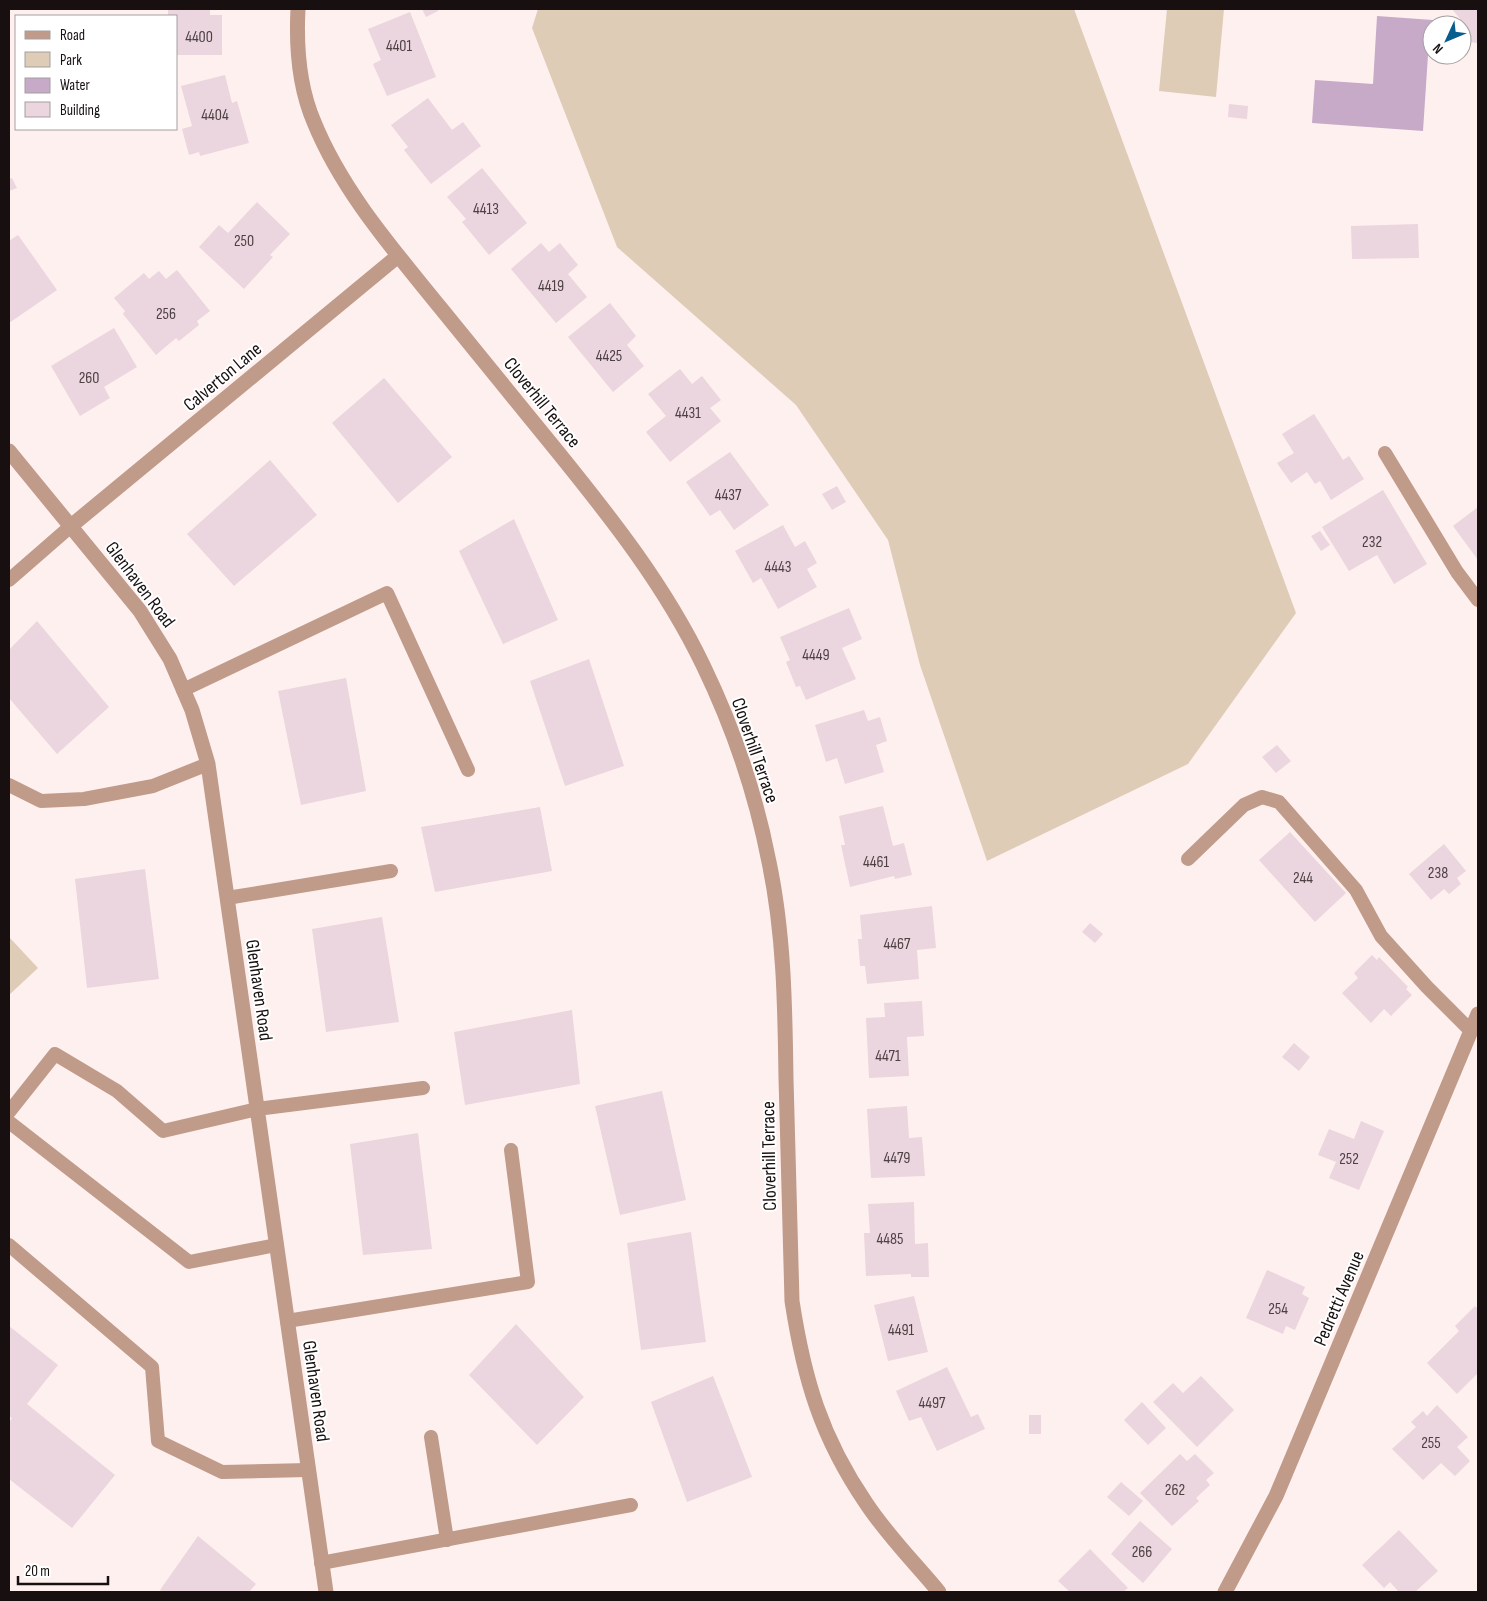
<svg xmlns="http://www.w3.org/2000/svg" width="1487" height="1601" font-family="'Sofia Sans Condensed',sans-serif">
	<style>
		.green { fill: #deccb7 }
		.water { fill: #c7aac8 }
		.building { fill: #ebd5de }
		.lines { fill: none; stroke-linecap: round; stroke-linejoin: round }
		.lane { stroke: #c09b8a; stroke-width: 14 }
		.street { stroke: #c09b8a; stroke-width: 15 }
		.labels { text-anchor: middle; stroke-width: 4; stroke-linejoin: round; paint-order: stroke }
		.number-label { font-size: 16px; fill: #4d4144 }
		.street-label { font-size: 19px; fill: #181010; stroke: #fff }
	</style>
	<rect width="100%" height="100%" fill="#fff0f0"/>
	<g class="green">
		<polygon points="538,9 1074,9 1296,613 1188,764 987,861 920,665 888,540 796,405 617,247 532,28"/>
		<polygon points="1167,9 1224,9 1216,97 1159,91"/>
		<polygon points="9,937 38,968 9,995"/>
	</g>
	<polygon class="water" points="1377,16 1461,22 1461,25 1432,25 1432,55 1459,55 1459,57 1428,55 1423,131 1312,123 1315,80 1373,84"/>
	<g class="building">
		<polygon points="168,9 210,9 210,15 222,15 222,55 176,55 176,16 168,16"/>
		<polygon points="422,9 437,9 438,11 426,17"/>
		<polygon points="1452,9 1478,9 1478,43 1468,42 1469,30"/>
		<polygon points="410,12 436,77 387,96 373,64 381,60 368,29"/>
		<polygon points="225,75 232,103 237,101 249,143 200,156 199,152 189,155 182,129 192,126 181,86"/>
		<polygon points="428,98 452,130 463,122 481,146 431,184 404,150 408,147 391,125"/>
		<polygon points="1229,104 1248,106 1247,119 1228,117"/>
		<polygon points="482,168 527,223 489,255 462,222 466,219 447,197"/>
		<polygon points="12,178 17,188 9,191 9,179"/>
		<polygon points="257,202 290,234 270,255 273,257 244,289 199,247 219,225 228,233"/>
		<polygon points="1418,224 1419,258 1352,259 1351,226"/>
		<polygon points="18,235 57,290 9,323 9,241"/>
		<polygon points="541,243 549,252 560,243 578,265 568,274 587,297 556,323 511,269"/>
		<polygon points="177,270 210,311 197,321 199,325 179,341 176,338 156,355 123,314 125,311 114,298 144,273 149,279 159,271 166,279"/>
		<polygon points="610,303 636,336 627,345 644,366 613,392 568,337"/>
		<polygon points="114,328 137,367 104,387 110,398 80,416 51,366"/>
		<polygon points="680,369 692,384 702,376 721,400 710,408 721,421 670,462 646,432 666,416 648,394"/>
		<polygon points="384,378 452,457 398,503 332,423"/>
		<polygon points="1314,414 1343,460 1349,456 1364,479 1331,500 1320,481 1315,484 1307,472 1291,483 1277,463 1294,453 1282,434"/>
		<polygon points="730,452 769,505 734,530 720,510 710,516 686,482"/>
		<polygon points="270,460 317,515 234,586 187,534"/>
		<polygon points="837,486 846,502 832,510 822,494"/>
		<polygon points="1383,490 1427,564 1394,584 1377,555 1349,571 1322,527"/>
		<polygon points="1478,507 1478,560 1453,526"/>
		<polygon points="514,519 558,620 503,644 459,551"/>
		<polygon points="783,525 795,547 805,541 817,563 807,569 817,587 778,609 761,578 753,583 735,551"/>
		<polygon points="1320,531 1330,545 1321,551 1311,536"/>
		<polygon points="849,608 862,639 842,648 856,679 806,700 800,686 796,687 786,662 790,660 780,637"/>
		<polygon points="37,621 109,707 57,754 9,698 9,650"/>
		<polygon points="589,659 624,766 565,786 530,681"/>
		<polygon points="346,678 366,791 301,805 278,691"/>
		<polygon points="864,710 868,721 880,717 887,741 876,745 884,772 845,784 837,758 826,762 815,725"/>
		<polygon points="1277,745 1291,761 1276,773 1262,757"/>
		<polygon points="883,806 893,846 904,843 912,875 895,879 894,876 850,887 841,845 845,845 839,816"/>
		<polygon points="540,807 552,871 435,892 421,827"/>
		<polygon points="1290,832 1346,893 1315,922 1259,860"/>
		<polygon points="1444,844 1466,871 1457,878 1461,884 1449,894 1444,889 1431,900 1409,874"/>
		<polygon points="145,869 159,979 87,988 75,879"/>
		<polygon points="932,906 936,948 917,950 919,979 867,984 865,966 860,966 858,939 862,939 860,915"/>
		<polygon points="382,917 399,1022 326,1032 312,929"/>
		<polygon points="1090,923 1103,934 1095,943 1082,932"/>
		<polygon points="1372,955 1377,960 1379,957 1408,987 1406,989 1412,995 1391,1016 1384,1009 1371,1023 1342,993 1358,978 1354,973"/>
		<polygon points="922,1001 924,1036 907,1037 909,1076 869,1078 866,1018 885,1017 884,1003"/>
		<polygon points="572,1010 580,1084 465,1105 454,1032"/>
		<polygon points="1294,1043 1310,1057 1299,1071 1282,1057"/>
		<polygon points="662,1091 686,1200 620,1215 595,1106"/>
		<polygon points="907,1106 909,1138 922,1137 925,1176 871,1178 867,1109"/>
		<polygon points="1361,1121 1384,1131 1359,1190 1329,1178 1336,1162 1318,1155 1329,1129 1354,1139"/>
		<polygon points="418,1133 432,1249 363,1255 350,1144"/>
		<polygon points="914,1202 915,1244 928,1243 929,1277 911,1277 911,1274 866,1276 864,1233 870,1233 868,1204"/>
		<polygon points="691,1232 706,1342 641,1350 627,1243"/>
		<polygon points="1267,1270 1305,1287 1302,1294 1309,1298 1295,1330 1286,1326 1283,1334 1246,1318"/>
		<polygon points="914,1296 928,1352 888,1361 874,1305"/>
		<polygon points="1475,1306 1478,1309 1478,1373 1457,1394 1427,1363 1459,1331 1455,1326"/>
		<polygon points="516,1324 584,1397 537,1445 469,1375"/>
		<polygon points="9,1326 58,1365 27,1404 115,1475 72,1528 9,1479 9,1423 12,1418 9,1416"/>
		<polygon points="947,1367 971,1417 978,1414 985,1429 937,1451 921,1417 909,1421 896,1391"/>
		<polygon points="713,1376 752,1477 687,1502 651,1402"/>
		<polygon points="1201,1376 1234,1410 1197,1447 1153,1402 1173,1383 1183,1393"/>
		<polygon points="1142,1402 1166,1428 1148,1445 1124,1420"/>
		<polygon points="1437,1405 1468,1437 1457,1447 1470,1461 1455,1476 1441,1463 1423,1480 1392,1449 1416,1427 1411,1422 1423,1411 1427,1416"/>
		<rect x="1029" y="1415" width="12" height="19"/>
		<polygon points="1180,1454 1187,1461 1195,1454 1214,1473 1206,1480 1210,1485 1196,1498 1199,1501 1172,1526 1140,1493"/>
		<polygon points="1121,1482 1143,1501 1129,1516 1107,1497"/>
		<polygon points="1140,1521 1172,1549 1143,1583 1111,1554"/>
		<polygon points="1399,1530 1438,1571 1415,1592 1399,1592 1390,1582 1384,1588 1362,1565"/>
		<polygon points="198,1536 256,1584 249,1592 163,1592 160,1590"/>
		<polygon points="1090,1549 1128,1588 1123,1592 1070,1592 1058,1581"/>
	</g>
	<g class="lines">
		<g class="lane">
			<polyline points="1385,453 1457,572 1478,600"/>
			<polyline points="9,580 71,526"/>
			<polyline points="183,690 387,593 468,770"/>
			<polyline points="9,785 41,801 84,799 153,786 208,764"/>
			<polyline points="1188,859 1244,805 1262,797 1279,802 1356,890 1381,936 1427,987 1471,1031"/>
			<polyline points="227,898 391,871"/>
			<polyline points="9,1112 55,1054 117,1091 163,1131 257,1109 423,1088"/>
			<polyline points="9,1122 189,1262 276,1245"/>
			<polyline points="9,1245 152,1367 158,1441 222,1472 308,1470"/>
			<polyline points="287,1321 528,1282 511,1150"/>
			<polyline points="431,1437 447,1540"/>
			<polyline points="321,1563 631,1505"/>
		</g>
		<g class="street">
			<path d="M298,9C296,47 299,87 314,122C342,191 393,249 439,306C478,354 518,403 557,451C612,519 665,586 703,665C733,727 756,795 769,862C784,933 785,1006 786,1078C788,1152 790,1227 792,1301C804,1379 821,1437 866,1503C887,1535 915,1563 939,1592"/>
			<polyline points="9,451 140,611 170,659 192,710 208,764 326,1592"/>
			<polyline points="71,526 398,256"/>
			<polyline points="1225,1592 1276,1496 1478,1014"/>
		</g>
	</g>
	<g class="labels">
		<g class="number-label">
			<text x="199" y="42">4400</text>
			<text x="399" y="51">4401</text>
			<text x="215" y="120">4404</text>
			<text x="486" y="214">4413</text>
			<text x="244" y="246">250</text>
			<text x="551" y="291">4419</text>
			<text x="166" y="319">256</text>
			<text x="609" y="361">4425</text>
			<text x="89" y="383">260</text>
			<text x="688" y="418">4431</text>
			<text x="728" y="500">4437</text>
			<text x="1372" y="547">232</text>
			<text x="778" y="572">4443</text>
			<text x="816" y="660">4449</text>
			<text x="876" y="867">4461</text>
			<text x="1438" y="878">238</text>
			<text x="1303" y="883">244</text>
			<text x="897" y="949">4467</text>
			<text x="888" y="1061">4471</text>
			<text x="897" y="1163">4479</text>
			<text x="1349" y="1164">252</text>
			<text x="890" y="1244">4485</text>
			<text x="1278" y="1314">254</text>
			<text x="901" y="1335">4491</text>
			<text x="932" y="1408">4497</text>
			<text x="1431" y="1448">255</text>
			<text x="1175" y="1495">262</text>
			<text x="1142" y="1557">266</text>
		</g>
		<g class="street-label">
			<text transform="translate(222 376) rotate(-40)" y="7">Calverton Lane</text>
			<text transform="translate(543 402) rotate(51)" y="7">Cloverhill Terrace</text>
			<text transform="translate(141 584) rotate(53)" y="7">Glenhaven Road</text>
			<text transform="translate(756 750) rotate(71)" y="7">Cloverhill Terrace</text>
			<text transform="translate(260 990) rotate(82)" y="7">Glenhaven Road</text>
			<text transform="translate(768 1156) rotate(-91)" y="7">Cloverhill Terrace</text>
			<text transform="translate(1338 1298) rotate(-67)" y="7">Pedretti Avenue</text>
			<text transform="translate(317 1391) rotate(82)" y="7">Glenhaven Road</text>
		</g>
	</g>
	<rect width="1487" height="1601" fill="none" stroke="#181010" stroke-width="20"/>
	<rect x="15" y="15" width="162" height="115" fill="#ffffff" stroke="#a39f9f"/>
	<rect x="25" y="31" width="25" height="8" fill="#c09b8a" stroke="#a39f9f"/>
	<text x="60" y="40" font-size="15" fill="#181010">Road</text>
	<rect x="25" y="52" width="25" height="15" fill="#deccb7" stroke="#a39f9f"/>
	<text x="60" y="65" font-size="15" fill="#181010">Park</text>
	<rect x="25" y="78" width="25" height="15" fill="#c7aac8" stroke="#a39f9f"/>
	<text x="60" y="90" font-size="15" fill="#181010">Water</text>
	<rect x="25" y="102" width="25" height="15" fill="#ebd5de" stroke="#a39f9f"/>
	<text x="60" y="115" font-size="15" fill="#181010">Building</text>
	<g transform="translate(1447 40) rotate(226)"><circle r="24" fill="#ffffff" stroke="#a39f9f"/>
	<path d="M0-4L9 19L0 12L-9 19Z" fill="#085d8f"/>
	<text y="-8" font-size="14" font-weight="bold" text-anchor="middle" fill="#181010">N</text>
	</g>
	<path d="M18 1576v8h90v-8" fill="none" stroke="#181010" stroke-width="2.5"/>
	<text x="25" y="1576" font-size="15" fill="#181010" stroke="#ffffff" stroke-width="4" paint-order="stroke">20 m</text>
</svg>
